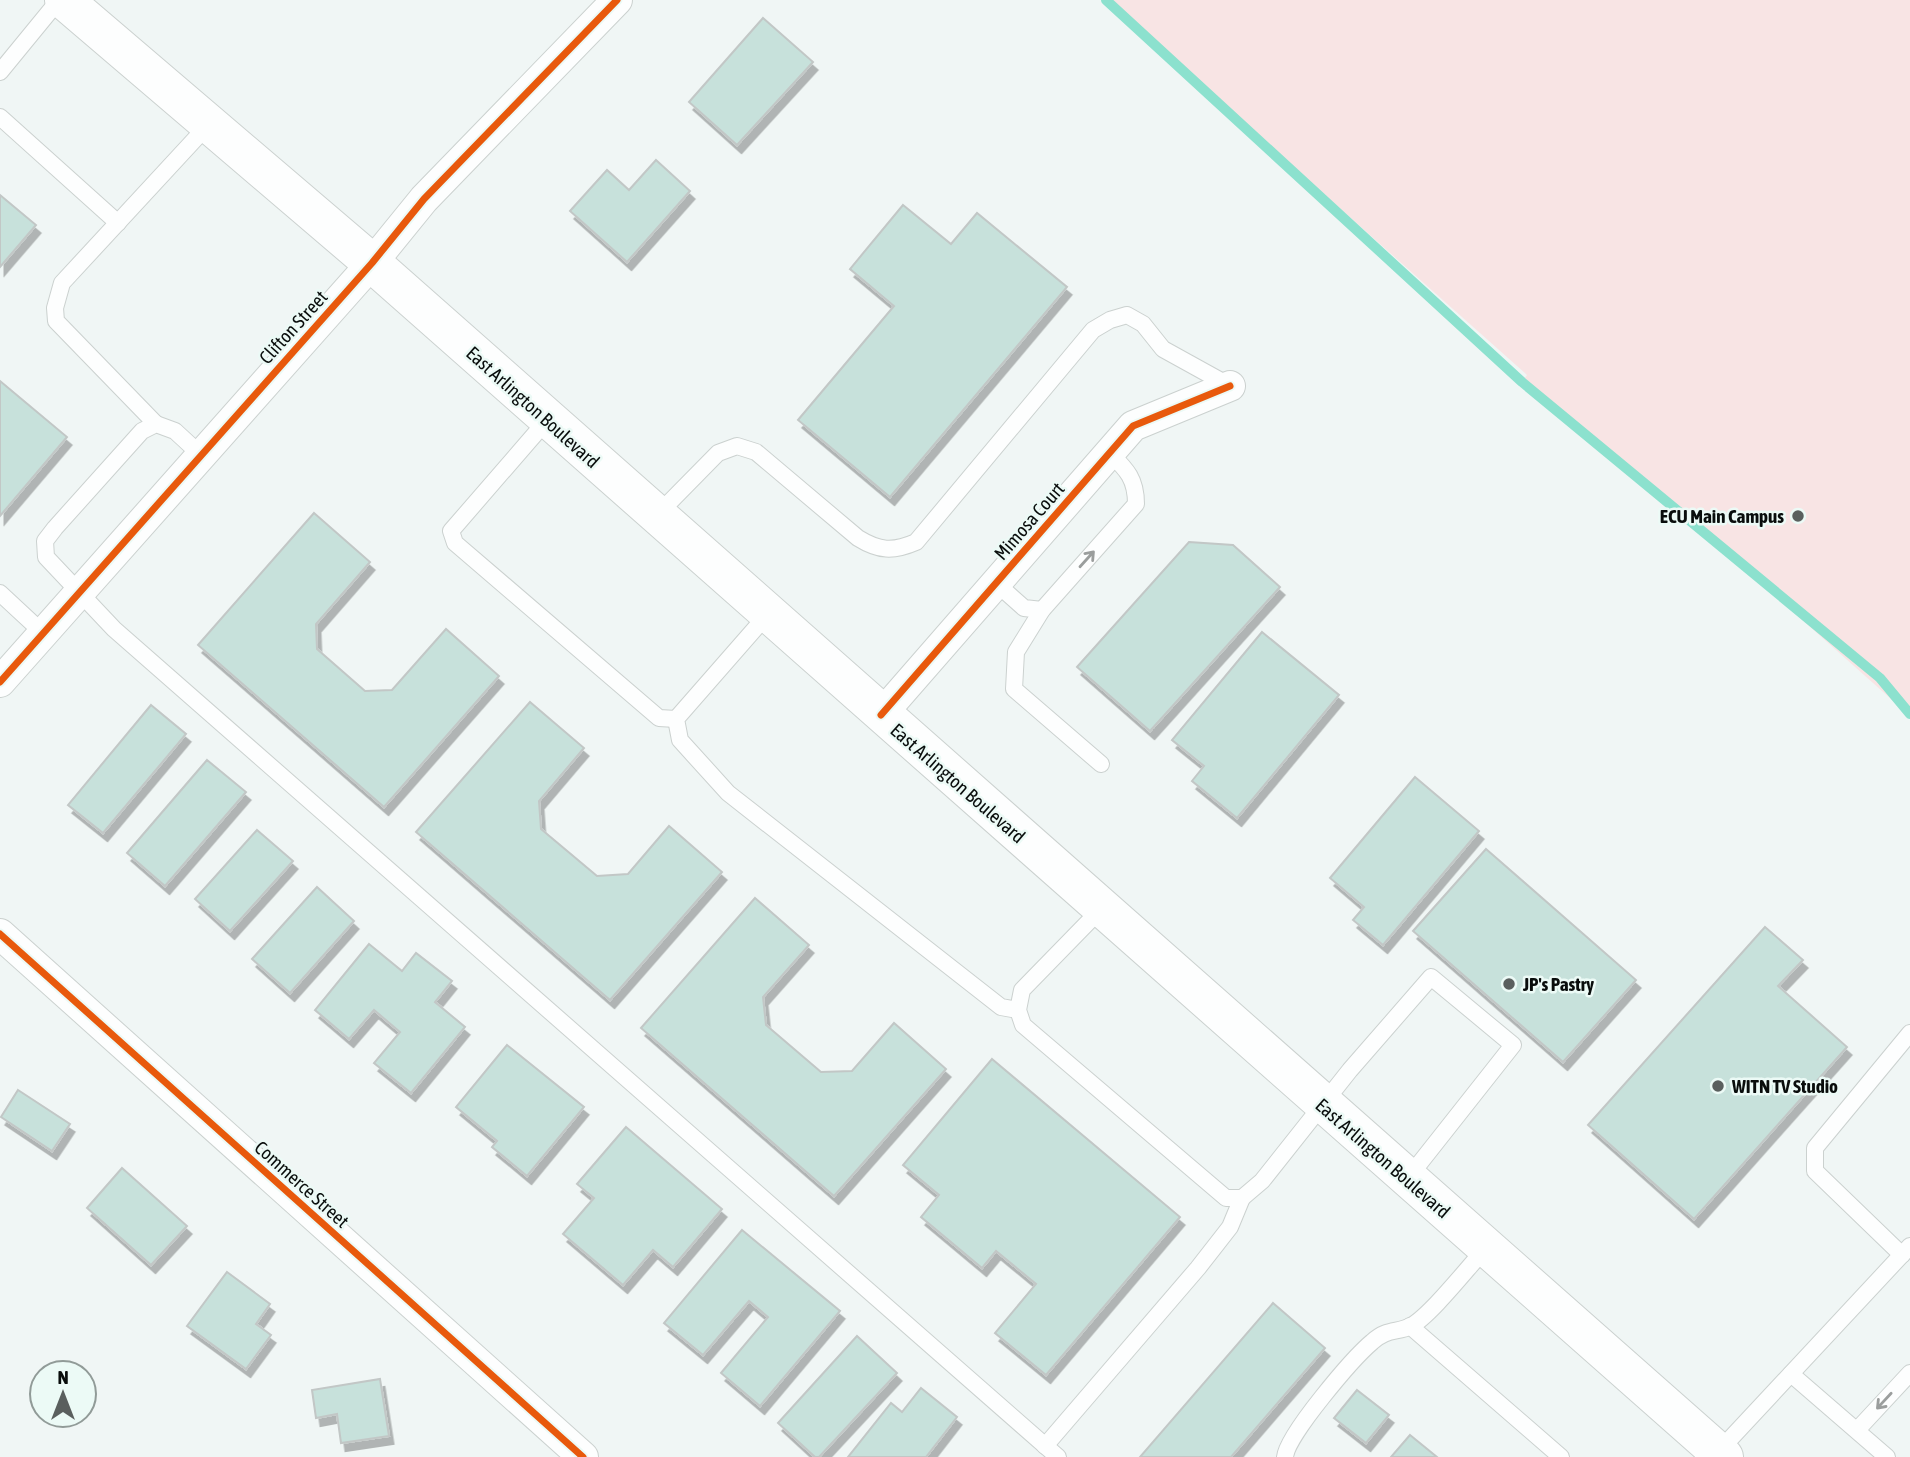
<svg xmlns="http://www.w3.org/2000/svg" width="1910" height="1457" font-family="'Asap Condensed',sans-serif">
	<style>
		.green { fill: #f8e4e4 }
		.lines { fill: none; stroke-linecap: round; stroke-linejoin: round }
		.stream { stroke: #8ce1ce; stroke-width: 10 }
		.building { fill: #c7e1db; stroke: #c2c7c6; stroke-width: 2; filter: url(#shadow) }
		.service-casing { stroke: #cbd1cf; stroke-width: 18 }
		.minor-casing { stroke: #cbd1cf; stroke-width: 32 }
		.secondary-casing { stroke: #cbd1cf; stroke-width: 40 }
		.service { stroke: #fdfefe; stroke-width: 16 }
		.minor { stroke: #fdfefe; stroke-width: 30 }
		.secondary { stroke: #fdfefe; stroke-width: 38 }
		.cycleway-casing { stroke: #ecfaf6; stroke-width: 11 }
		.cycleway { stroke: #e8590c; stroke-width: 7 }
		.oneway { stroke: #9b9e9d }
		.poi-dot { fill: #5a5f5e; stroke: #ecfaf6; stroke-width: 2.5 }
		.labels { text-anchor: middle; stroke-width: 5; stroke-linejoin: round; paint-order: stroke }
		.street-label { font-size: 19px; fill: #090d0c; stroke: #ecfaf6 }
		.poi-label { font-size: 19px; font-weight: bold; fill: #090d0c; stroke: #ecfaf6; text-anchor: start }
	</style>
	<defs>
		<filter id="shadow"><feDropShadow dx="4.5" dy="8" stdDeviation="0" flood-color="#0004"/></filter>
	</defs>
	<rect width="100%" height="100%" fill="#f0f6f5"/>
	<polygon class="green" points="1106,0 1910,0 1910,716 1707,535 1522,382 1527,375"/>
	<g class="lines">
		<polyline class="stream" points="1106,0 1522,382 1880,678 1910,714"/>
	</g>
	<g class="building">
		<polygon points="763,18 813,62 737,145 689,102"/>
		<polygon points="656,160 690,191 627,262 570,211 607,170 629,190"/>
		<polygon points="0,195 36,225 0,267"/>
		<polygon points="903,205 951,244 977,213 1067,287 890,497 798,420 894,306 850,269"/>
		<polygon points="0,381 67,437 0,516"/>
		<polygon points="314,513 370,562 316,624 317,649 365,691 392,690 446,629 499,676 384,807 198,645"/>
		<polygon points="1189,542 1233,545 1280,587 1150,731 1077,667"/>
		<polygon points="1262,632 1339,695 1237,818 1192,781 1204,766 1172,740"/>
		<polygon points="530,702 584,748 539,801 541,829 597,876 628,874 669,826 722,872 610,1000 416,832"/>
		<polygon points="151,705 186,734 103,833 68,805"/>
		<polygon points="207,760 246,792 165,886 127,853"/>
		<polygon points="1415,777 1479,831 1383,945 1353,920 1364,907 1330,878"/>
		<polygon points="257,830 293,861 230,931 195,899"/>
		<polygon points="1486,849 1636,980 1563,1062 1413,931"/>
		<polygon points="317,887 354,921 290,993 252,959"/>
		<polygon points="755,898 809,945 763,997 766,1025 821,1072 852,1071 894,1023 946,1069 834,1196 641,1028"/>
		<polygon points="1765,927 1803,960 1778,986 1847,1047 1694,1219 1588,1125"/>
		<polygon points="369,944 402,971 416,953 452,981 435,1002 465,1027 411,1093 374,1063 400,1032 374,1010 349,1039 315,1010"/>
		<polygon points="507,1045 584,1107 527,1176 492,1147 497,1141 456,1107"/>
		<polygon points="992,1059 1180,1217 1046,1375 995,1333 1036,1284 996,1251 982,1268 921,1217 939,1195 903,1165"/>
		<polygon points="18,1090 70,1124 52,1151 1,1117"/>
		<polygon points="626,1127 722,1209 673,1267 653,1250 623,1285 563,1234 594,1198 577,1184"/>
		<polygon points="122,1168 187,1226 151,1265 87,1208"/>
		<polygon points="742,1230 840,1311 760,1406 721,1373 768,1317 749,1301 703,1355 664,1323"/>
		<polygon points="227,1272 270,1304 256,1324 271,1335 246,1369 187,1326"/>
		<polygon points="1273,1303 1325,1348 1231,1457 1140,1457"/>
		<polygon points="857,1336 897,1373 819,1457 815,1457 778,1423"/>
		<polygon points="380,1379 389,1436 341,1443 337,1414 316,1418 312,1390"/>
		<polygon points="921,1388 957,1417 926,1457 848,1457 891,1403 902,1412"/>
		<polygon points="1357,1390 1389,1415 1366,1443 1334,1418"/>
		<polygon points="1410,1435 1437,1457 1391,1457"/>
	</g>
	<g class="lines">
		<g class="service-casing">
			<g id="service">
				<polyline points="0,72 59,0"/>
				<polyline points="0,117 118,223"/>
				<polyline points="548,419 451,531 455,543 659,718 676,719"/>
				<polyline points="156,424 56,321 55,308 62,283 209,124"/>
				<polyline points="201,455 175,431 156,424 142,431 55,528 45,541 46,557 114,629 1058,1457"/>
				<path d="M656,516L718,453L737,446L756,452L858,538C879,551 893,552 916,542L1093,330L1110,320L1127,315L1143,324L1163,349L1230,386"/>
				<polyline points="996,583 1024,608 1042,610"/>
				<polyline points="0,593 43,633"/>
				<polyline points="767,615 676,719 680,740 728,793 1001,1007 1018,1010"/>
				<path d="M1101,764L1014,689L1016,652L1042,610L1136,504C1136,479 1127,470 1110,453"/>
				<polyline points="1101,909 1022,990 1018,1010 1023,1025 1226,1198 1242,1198 1262,1181 1350,1070 1431,977 1513,1045 1408,1178"/>
				<polyline points="1902,1255 1815,1171 1815,1148 1910,1033"/>
				<polyline points="1410,1326 1561,1457"/>
				<polyline points="1791,1374 1887,1457"/>
				<polyline points="1858,1429 1910,1373"/>
				<polyline points="1045,1446 1198,1268 1230,1227 1242,1198"/>
				<polyline points="1718,1452 1910,1246"/>
				<path d="M1285,1457C1287,1435 1353,1358 1372,1342C1387,1328 1397,1333 1411,1326C1431,1315 1469,1266 1486,1248"/>
			</g>
		</g>
		<g class="minor-casing">
			<g id="minor">
				<polyline points="0,682 372,263 424,199 617,0"/>
				<polyline points="881,715 1133,426 1230,386"/>
				<polyline points="0,934 583,1457"/>
			</g>
		</g>
		<g class="secondary-casing">
			<polyline id="secondary" points="64,0 372,263 1724,1457"/>
		</g>
		<use href="#service" class="service"/>
		<use href="#minor" class="minor"/>
		<use href="#secondary" class="secondary"/>
		<g class="cycleway-casing">
			<g id="cycleway">
				<polyline points="0,682 372,263 424,199 617,0"/>
				<polyline points="881,715 1133,426 1230,386"/>
				<polyline points="0,934 583,1457"/>
			</g>
		</g>
		<use href="#cycleway" class="cycleway"/>
	</g>
	<defs><path id="oneway-shaft" d="M-6 0H5M1.5-3L5.5 0L1.5 3" fill="none" stroke-width="1.6" stroke-linecap="round" stroke-linejoin="round" transform="scale(1.75)"/></defs>
	<g class="oneway">
		<use href="#oneway-shaft" transform="translate(1087 559) rotate(-48)"/>
		<use href="#oneway-shaft" transform="translate(1884 1401) rotate(133)"/>
	</g>
	<g class="poi-dot">
		<circle cx="1798" cy="516" r="7"/>
		<circle cx="1509" cy="984" r="7"/>
		<circle cx="1718" cy="1086" r="7"/>
	</g>
	<g class="labels">
		<g class="street-label">
			<text transform="translate(293 327) rotate(-48)" y="7">Clifton Street</text>
			<text transform="translate(533 407) rotate(42)" y="7">East Arlington Boulevard</text>
			<text transform="translate(1029 521) rotate(-49)" y="7">Mimosa Court</text>
			<text transform="translate(958 783) rotate(41)" y="7">East Arlington Boulevard</text>
			<text transform="translate(1383 1158) rotate(41)" y="7">East Arlington Boulevard</text>
			<text transform="translate(302 1184) rotate(42)" y="7">Commerce Street</text>
		</g>
		<g class="poi-label">
			<text x="1784" y="523" text-anchor="end">ECU Main Campus</text>
			<text x="1523" y="991">JP's Pastry</text>
			<text x="1732" y="1093">WITN TV Studio</text>
		</g>
	</g>
	<g transform="translate(63 1394)"><circle r="33" fill="#ecfaf6" stroke="#919b98" stroke-width="2"/>
	<path d="M0-5L12 26L0 18L-12 26Z" fill="#5a5f5e"/>
	<text y="-10" font-size="19" font-weight="bold" text-anchor="middle" fill="#090d0c">N</text>
	</g>
</svg>
